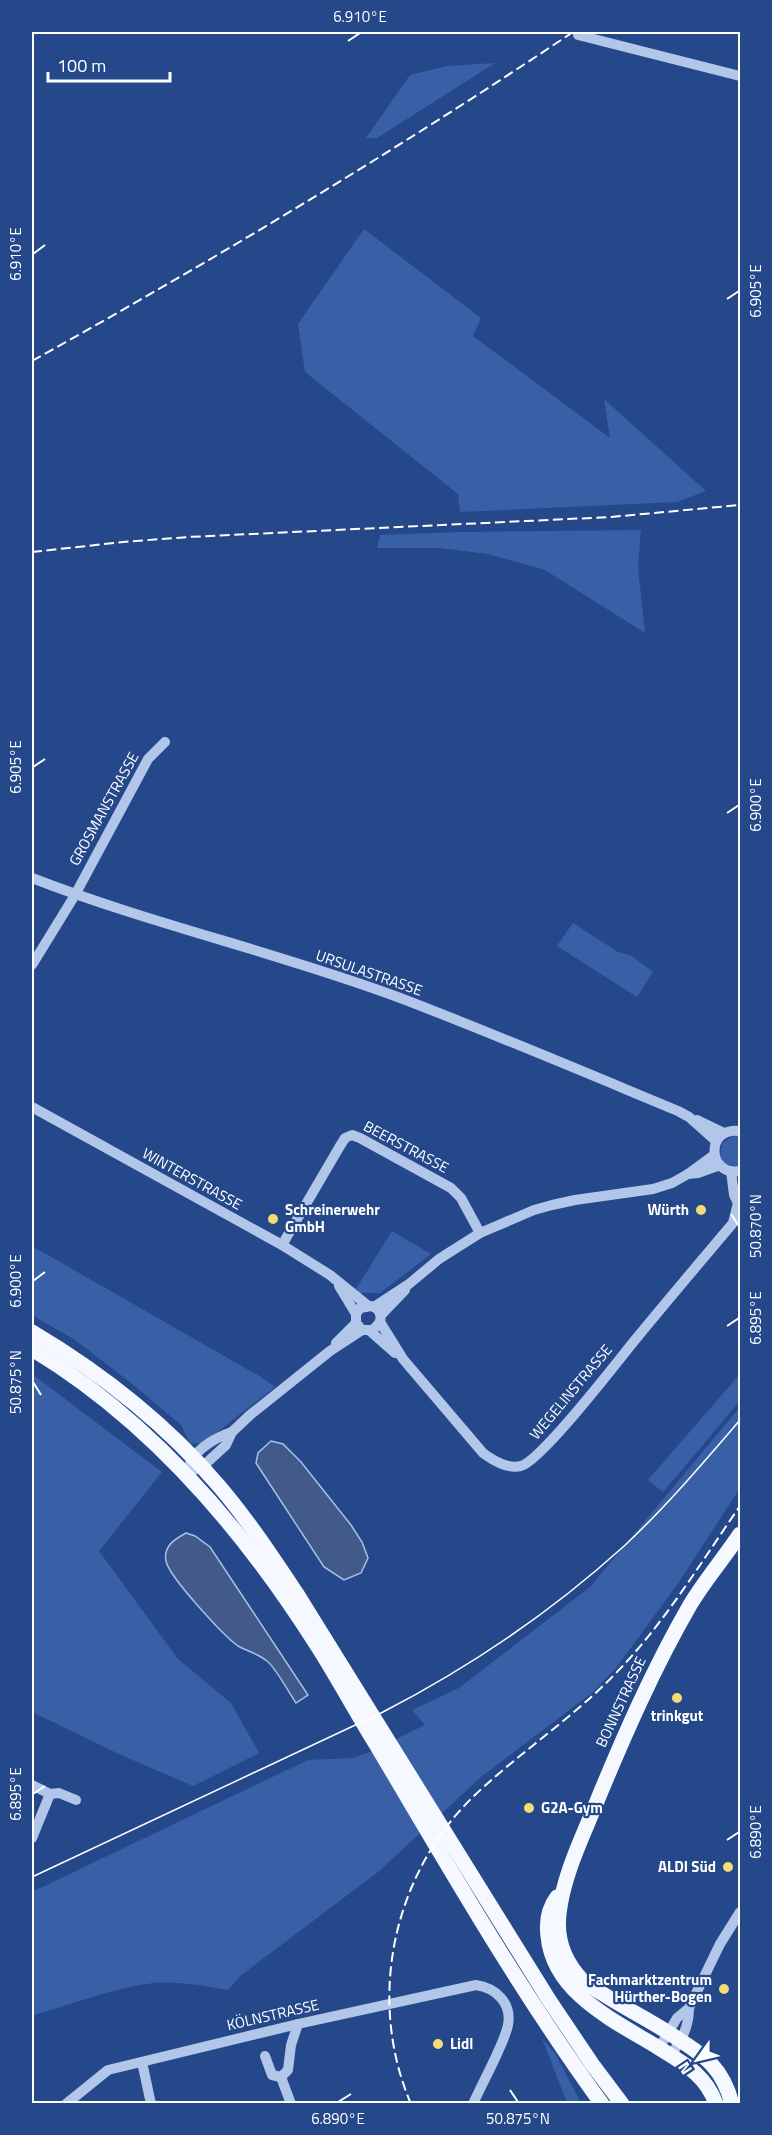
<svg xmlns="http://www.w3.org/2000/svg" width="772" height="2135" font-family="'Titillium Web',sans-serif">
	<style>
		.green { fill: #3960a7 }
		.water { fill: #415a8a; stroke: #a6c0eb; stroke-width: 1.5 }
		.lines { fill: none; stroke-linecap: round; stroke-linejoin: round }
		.minor { stroke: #b2c6ea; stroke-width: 10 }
		.major { stroke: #f5f8fe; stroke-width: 15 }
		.tram { stroke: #fff; stroke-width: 1.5 }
		.rail { stroke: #fff; stroke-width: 2; stroke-dasharray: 10 4.5; stroke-linecap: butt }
		.ticks { fill: none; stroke: #fff; stroke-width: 2 }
		.poi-dot { fill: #f4db76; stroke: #25488a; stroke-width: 2 }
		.labels { text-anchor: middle; stroke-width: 4.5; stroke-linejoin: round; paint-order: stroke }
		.street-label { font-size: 15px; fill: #fff; stroke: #25488a }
		.poi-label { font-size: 15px; font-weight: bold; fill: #fff; stroke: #25488a; text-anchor: start }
		.neatline { fill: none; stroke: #fff; stroke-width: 2 }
		.ticks-label { font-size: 15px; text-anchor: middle; fill: #fff }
	</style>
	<rect width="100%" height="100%" fill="#25488a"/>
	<g class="green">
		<polygon points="495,63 377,138 366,138 410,75 447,66"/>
		<polygon points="364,229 481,318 473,336 610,438 604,399 706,491 677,502 460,512 458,494 305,372 298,324"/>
		<polygon points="641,530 638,567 645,633 545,570 488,554 440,548 377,548 380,535 460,532"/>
		<polygon points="573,923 618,952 632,956 653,972 637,997 557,946"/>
		<polygon points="733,1136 740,1137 740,1167 725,1164 720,1156 722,1143"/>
		<polygon points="392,1231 431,1254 380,1293 359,1293 356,1289"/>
		<polygon points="32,1246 261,1377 275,1387 211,1437 201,1443 190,1444 181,1425 130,1382 75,1340 32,1315"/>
		<polygon points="32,1374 162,1472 99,1551 178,1659 231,1703 259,1753 193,1786 121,1755 32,1712"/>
		<polygon points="740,1374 740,1401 663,1492 648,1480"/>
		<path d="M740,1407V1488L679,1582L616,1668L593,1692L481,1777L378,1872L240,1976L228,1990C204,1986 179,1981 154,1983C117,1987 68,2005 32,2016V1892L308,1760L353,1758L372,1751L425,1725L412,1710L459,1688L590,1587Z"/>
		<polygon points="542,2038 555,2053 581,2103 567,2103"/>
	</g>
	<g class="water">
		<polygon points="271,1441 283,1444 301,1462 351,1525 362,1542 368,1558 361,1573 344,1580 324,1567 256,1463 258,1453"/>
		<path d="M186,1533L195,1536L210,1547L308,1695L296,1703C289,1693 276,1668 267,1661C259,1654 247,1651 238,1646C224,1636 169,1577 166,1561C163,1546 175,1539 186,1533Z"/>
	</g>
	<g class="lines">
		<g class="minor">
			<polyline points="578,35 740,76"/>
			<path d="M32,878C151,924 276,952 395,996C490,1032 584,1072 678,1111L689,1117L716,1141"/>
			<polyline points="32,965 75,895 148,759 165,742"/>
			<polyline points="32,1107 282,1245 330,1275 367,1305"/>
			<polyline points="697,1120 724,1133"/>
			<path d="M740,1131C705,1126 707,1177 740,1171"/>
			<polyline points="731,1171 734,1195 738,1203"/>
			<polyline points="688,1174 698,1173 720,1165"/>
			<polyline points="282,1245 340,1146 345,1138 352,1135 360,1138 451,1188 461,1198 480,1233"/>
			<polyline points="339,1286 356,1314"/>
			<polyline points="374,1307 409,1284 439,1259 480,1233 534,1210 552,1205 575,1200 653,1189 672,1183 688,1174 714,1155"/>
			<polyline points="381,1315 405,1290"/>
			<path d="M380,1322L403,1359L483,1453C494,1461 507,1469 521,1466C542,1460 617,1362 635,1340C667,1301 700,1262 733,1223L740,1195"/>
			<polyline points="370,1331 395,1353"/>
			<path d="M336,1343L356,1323V1314L360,1308L371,1306C379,1308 382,1314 380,1322L373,1330H362L356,1323"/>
			<path d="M190,1463C197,1448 217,1437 232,1432"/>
			<polyline points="185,1473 202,1467 226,1445 232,1432 250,1415 330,1351 362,1330"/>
			<polyline points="32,1785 50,1794 59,1793 76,1800"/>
			<polyline points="32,1838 50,1794"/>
			<polyline points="659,2048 677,2018 689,2008 720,1944 740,1912"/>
			<path d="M671,2055C682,2039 689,2027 689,2008"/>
			<polyline points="265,2056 272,2075 281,2077"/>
			<polyline points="142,2062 151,2104"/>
			<path d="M66,2104L108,2070L298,2024L476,1985C496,1988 512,2003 508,2025C504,2045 482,2083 473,2104"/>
			<polyline points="291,2104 281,2077 288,2070 291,2045 298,2024"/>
		</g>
		<g class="major">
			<path d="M32,1332C101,1373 167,1425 219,1486C248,1520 273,1558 297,1594L549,2000L592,2064L622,2104"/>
			<path d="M32,1349C152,1421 244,1530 318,1647C339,1680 357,1714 377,1746C449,1867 519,1990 602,2104"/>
			<path d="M557,1897C548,1909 546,1921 548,1936C553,1993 615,2021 659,2048C683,2063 706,2075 716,2104"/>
			<path d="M732,2104C722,2064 701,2054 669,2033C641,2015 609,2000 582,1980C565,1962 556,1940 559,1914C563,1877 581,1840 595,1806C623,1738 653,1669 690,1605C705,1580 724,1558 740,1534"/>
		</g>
		<path class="tram" d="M32,1877L383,1712C470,1667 550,1613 623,1547C665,1508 703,1463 740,1420"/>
		<g class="rail">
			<path d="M32,361C217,258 397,150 573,32"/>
			<polyline points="32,552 123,542 188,537 611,517 740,505"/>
			<path d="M411,2104C366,1999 393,1873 475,1795C520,1752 573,1718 616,1673C664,1624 701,1562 740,1506"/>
		</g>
	</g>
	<path class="ticks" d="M348,41L360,33M33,254L45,245M727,299L739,291M33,767L45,759M727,813L739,805M731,1214L739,1226M33,1281L45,1272M727,1326L739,1318M33,1382L41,1395M33,1794L45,1786M727,1840L739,1832M510,2090L518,2102M338,2102L351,2094"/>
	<g class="poi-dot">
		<circle cx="701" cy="1210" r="6"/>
		<circle cx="273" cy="1219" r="6"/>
		<circle cx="677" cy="1698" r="6"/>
		<circle cx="529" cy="1808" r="6"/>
		<circle cx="728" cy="1867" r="6"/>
		<circle cx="724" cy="1989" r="6"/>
		<circle cx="438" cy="2044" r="6"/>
	</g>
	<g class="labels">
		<g class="street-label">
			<text transform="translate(104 809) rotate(-61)" y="5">GROSMANSTRASSE</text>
			<text transform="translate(369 973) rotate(19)" y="5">URSULASTRASSE</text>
			<text transform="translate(406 1147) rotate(28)" y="5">BEERSTRASSE</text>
			<text transform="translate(192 1179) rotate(29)" y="5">WINTERSTRASSE</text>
			<text transform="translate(571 1392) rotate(-50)" y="5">WEGELINSTRASSE</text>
			<text transform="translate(621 1702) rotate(-65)" y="5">BONNSTRASSE</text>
			<text transform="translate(273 2015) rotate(-13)" y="5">KÖLNSTRASSE</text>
		</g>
		<g class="poi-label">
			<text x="285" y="1215">Schreinerwehr<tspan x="285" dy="17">GmbH</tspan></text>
			<text x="689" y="1215" text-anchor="end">Würth</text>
			<text x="677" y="1721" text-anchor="middle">trinkgut</text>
			<text x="541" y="1813">G2A-Gym</text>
			<text x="716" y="1872" text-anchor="end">ALDI Süd</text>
			<text x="712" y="1985" text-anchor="end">Fachmarktzentrum<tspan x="712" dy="17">Hürther-Bogen</tspan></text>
			<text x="450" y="2049">Lidl</text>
		</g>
	</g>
	<rect width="772" height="2135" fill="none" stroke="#25488a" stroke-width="66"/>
	<g transform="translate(697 2060) rotate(236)" stroke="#25488a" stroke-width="4.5" paint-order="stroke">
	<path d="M0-4.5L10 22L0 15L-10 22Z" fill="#ffffff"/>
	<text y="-9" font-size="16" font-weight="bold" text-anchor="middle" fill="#ffffff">N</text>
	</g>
	<path d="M48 72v9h122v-9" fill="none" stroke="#ffffff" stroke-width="3"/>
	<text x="57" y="72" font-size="18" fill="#ffffff" stroke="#25488a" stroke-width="4.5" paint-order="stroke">100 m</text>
	<rect x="33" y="33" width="706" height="2069" class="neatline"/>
	<g class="ticks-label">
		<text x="360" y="22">6.910°E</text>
		<text transform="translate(16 254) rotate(-90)" y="5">6.910°E</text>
		<text transform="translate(756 291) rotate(-90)" y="5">6.905°E</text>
		<text transform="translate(16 767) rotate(-90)" y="5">6.905°E</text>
		<text transform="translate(756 805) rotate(-90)" y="5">6.900°E</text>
		<text transform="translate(756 1226) rotate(-90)" y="5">50.870°N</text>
		<text transform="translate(16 1281) rotate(-90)" y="5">6.900°E</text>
		<text transform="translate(756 1318) rotate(-90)" y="5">6.895°E</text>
		<text transform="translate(16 1382) rotate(-90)" y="5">50.875°N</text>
		<text transform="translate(16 1794) rotate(-90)" y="5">6.895°E</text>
		<text transform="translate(756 1832) rotate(-90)" y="5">6.890°E</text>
		<text x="338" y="2124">6.890°E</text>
		<text x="518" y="2124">50.875°N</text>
	</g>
</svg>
